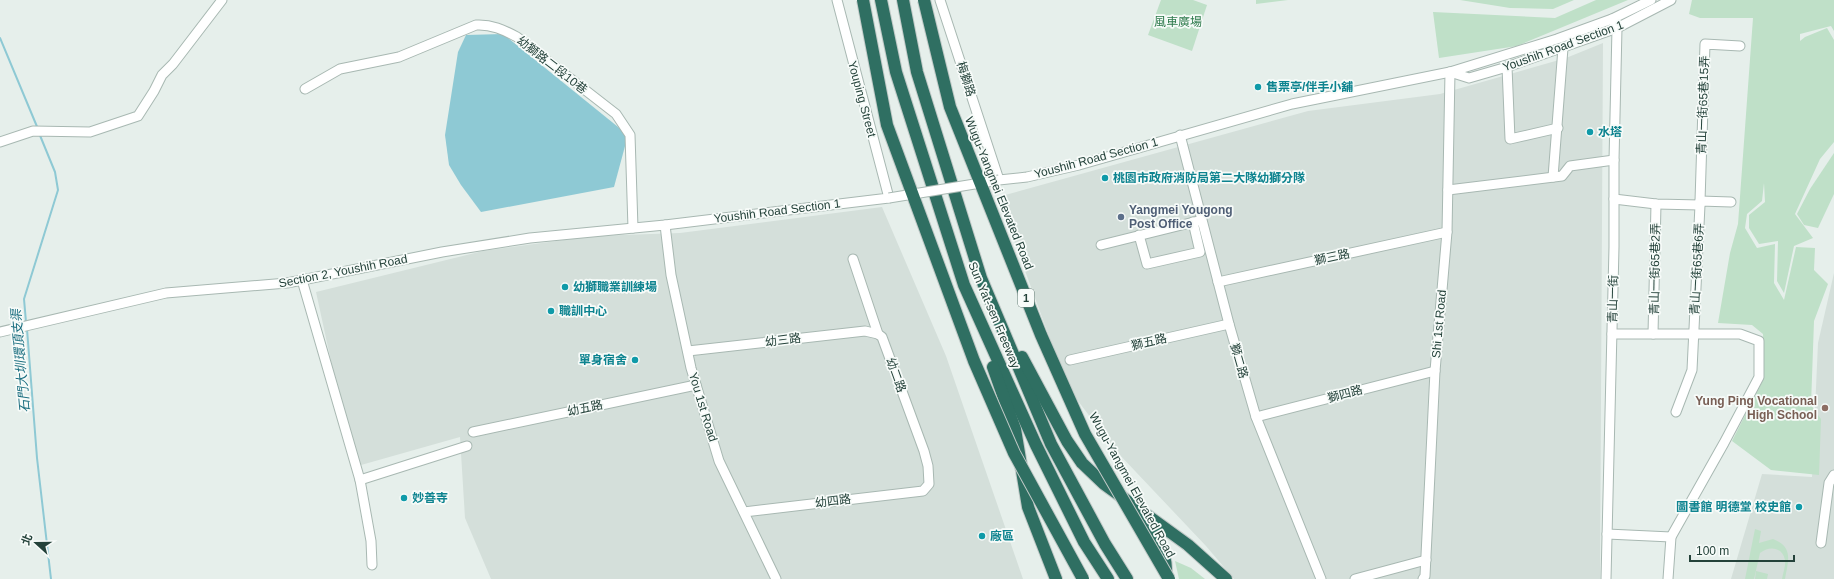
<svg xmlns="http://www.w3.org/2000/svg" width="1834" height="579" font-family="Arial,'Noto Sans TC',sans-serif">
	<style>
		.built { fill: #d4dfda }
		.green { fill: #bfe0c8 }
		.water { fill: #8ec9d4 }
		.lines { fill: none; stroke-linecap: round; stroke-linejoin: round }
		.stream { stroke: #8ec9d4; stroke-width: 2 }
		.minor-casing { stroke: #a8b8b2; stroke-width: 11 }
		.highway-casing { stroke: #c2cac8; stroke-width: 14 }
		.minor { stroke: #fff; stroke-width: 9 }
		.highway { stroke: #2f6f62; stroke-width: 12 }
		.minor-bridge-casing { stroke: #a8b8b2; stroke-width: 11; stroke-linecap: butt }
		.highway-bridge-casing { stroke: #c2cac8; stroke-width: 14; stroke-linecap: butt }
		.minor-bridge { stroke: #fff; stroke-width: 9 }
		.highway-bridge { stroke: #2f6f62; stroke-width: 12 }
		.culture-dot { fill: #0f9aa8; stroke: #f7fbf9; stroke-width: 1.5 }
		.service-dot { fill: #5c6f8a; stroke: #f7fbf9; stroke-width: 1.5 }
		.education-dot { fill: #8d6e63; stroke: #f7fbf9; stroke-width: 1.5 }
		.labels { text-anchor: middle; stroke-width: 3.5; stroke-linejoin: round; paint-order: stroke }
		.shield { fill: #f7fbf9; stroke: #637a73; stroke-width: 1 }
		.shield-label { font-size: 11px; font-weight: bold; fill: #24423a }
		.park-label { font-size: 12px; fill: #2d7a4b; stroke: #f7fbf9 }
		.street-label { font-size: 12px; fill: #24423a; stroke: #f7fbf9 }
		.culture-label { font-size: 12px; font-weight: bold; fill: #0d838f; stroke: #f7fbf9; text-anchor: start }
		.service-label { font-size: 12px; font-weight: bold; fill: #4e5e75; stroke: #f7fbf9; text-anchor: start }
		.education-label { font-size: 12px; font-weight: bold; fill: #785e54; stroke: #f7fbf9; text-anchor: end }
		.water-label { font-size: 13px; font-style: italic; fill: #1c6f80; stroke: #f7fbf9 }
	</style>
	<rect width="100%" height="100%" fill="#e6efeb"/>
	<g class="built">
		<polygon points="1603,43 1600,579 1234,579 1206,546 1118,453 1068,388 998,197 1308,111 1440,94 1566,58"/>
		<polygon points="882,207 946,356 1023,579 491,579 465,518 460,437 354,467 316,292 483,251 594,236 680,233"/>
		<polygon points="1834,273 1834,579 1731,579 1762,474 1812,477 1818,343"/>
	</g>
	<g class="green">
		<polygon points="1161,0 1193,0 1207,5 1192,51 1148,35"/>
		<polygon points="1256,0 1288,0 1256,4"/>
		<polygon points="1460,0 1574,0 1553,9 1510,8"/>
		<polygon points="1596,0 1628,0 1517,46 1439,58 1433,12 1555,18"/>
		<polygon points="1692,0 1834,0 1834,31 1831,26 1800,34 1800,41 1805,37 1827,28 1834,40 1834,142 1820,159 1795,214 1813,238 1794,246 1784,293 1777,281 1778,241 1759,244 1749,228 1749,215 1765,202 1764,183 1762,201 1747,214 1745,228 1757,248 1775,244 1774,283 1784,300 1796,247 1815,248 1814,270 1828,284 1814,321 1811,405 1821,419 1819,475 1771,470 1732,441 1764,378 1763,334 1752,325 1718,323 1730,253 1738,224 1753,18 1700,18 1689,14"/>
		<polygon points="1834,153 1834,194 1818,228 1804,225 1797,214 1810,189"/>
		<path d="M1755,529L1761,531L1759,543L1773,539C1794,547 1788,561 1785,579H1782C1783,573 1786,565 1785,560C1782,546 1768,546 1760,553L1754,579H1745Z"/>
		<polygon points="1175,561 1191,568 1205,579 1179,579"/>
		<polygon points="1756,571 1768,574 1767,579 1755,579"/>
	</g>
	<polygon class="water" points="503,34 628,135 614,187 481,212 461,185 449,165 445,135 458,52 466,35"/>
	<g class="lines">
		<g class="stream">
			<polyline points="0,38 38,129"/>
			<polyline points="26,322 24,299 58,190 55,172 39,133"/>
			<polyline points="27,329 37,458 51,579"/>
		</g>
		<g class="minor-casing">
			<g id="minor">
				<polyline points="940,0 999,180 1027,177 1079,165 1292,104 1450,72 1557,39 1612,19 1651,0"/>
				<polyline points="1507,67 1510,139 1558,128"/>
				<polyline points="1450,72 1469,78 1507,67 1617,28 1671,0"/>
				<path d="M305,89L340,69L399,57L476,25C491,24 504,30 517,37L616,114L630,135L633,228"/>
				<polyline points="1180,135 1229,324 1256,417 1321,579"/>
				<polyline points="0,142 33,131 90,132 138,116 154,91 162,75 173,64 222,0"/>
				<polyline points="1553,177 1563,48"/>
				<polyline points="1448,190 1562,176 1570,166 1614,160"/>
				<polyline points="1614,199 1656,204 1700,205 1700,201 1731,202"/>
				<polyline points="1700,201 1705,44 1740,46"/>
				<polyline points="665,225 671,275 691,368 719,461 776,579"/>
				<polyline points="1139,235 1147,264 1200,252 1193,222"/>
				<polyline points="1101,245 1198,221"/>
				<polyline points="302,280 360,480 371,541 372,565"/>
				<polyline points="1218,282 1447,232"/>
				<polyline points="0,332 166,293 287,283 442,252 530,238 665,225 889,198 837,0"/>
				<polyline points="1612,334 1740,334 1759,341 1759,377 1724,443 1671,537 1668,579"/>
				<polyline points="1653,334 1656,204"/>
				<polyline points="688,351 865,331 878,334"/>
				<polyline points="1070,360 1229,324"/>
				<polyline points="1676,412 1692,370 1700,205"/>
				<polyline points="1256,417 1435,371"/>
				<polyline points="473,432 696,385"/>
				<polyline points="360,480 467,446"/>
				<polyline points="744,512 923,491 929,484 928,466 924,451 882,337 878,334 853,259"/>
				<polyline points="1607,534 1671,537"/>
				<polyline points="1821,543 1829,483 1834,475"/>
				<polyline points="1355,579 1426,560"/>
				<polyline points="1423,579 1425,576 1435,371 1447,232 1450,72"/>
				<polyline points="1606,579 1614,247 1614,160 1617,28 1612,19"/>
			</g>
		</g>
		<g class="highway-casing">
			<g id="highway">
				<polyline points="881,0 896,72 964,285 1036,445 1084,542 1108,579"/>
				<polyline points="903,0 917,72 981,278 1051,444 1105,544 1127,579"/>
				<polyline points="1022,357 1067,441 1082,463 1104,484 1188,545 1226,579"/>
				<polyline points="993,367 1015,429 1028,507 1056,579"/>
				<path d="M1141,514C1153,531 1167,551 1166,572"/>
			</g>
		</g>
		<use href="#minor" class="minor"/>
		<use href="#highway" class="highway"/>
		<g class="minor-bridge-casing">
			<polyline id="minor-bridge" points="889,198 999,180"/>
		</g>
		<g class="highway-bridge-casing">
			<g id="highway-bridge">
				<polyline points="863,0 887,125 974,361 1014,453 1083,579"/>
				<polyline points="924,0 950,107 1041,335 1085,434 1169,579"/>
			</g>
		</g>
		<use href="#minor-bridge" class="minor-bridge"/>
		<use href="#highway-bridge" class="highway-bridge"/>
	</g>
	<g class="culture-dot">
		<circle cx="1258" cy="87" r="4"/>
		<circle cx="1590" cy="132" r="4"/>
		<circle cx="1105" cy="178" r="4"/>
		<circle cx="565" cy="287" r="4"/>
		<circle cx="551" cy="311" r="4"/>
		<circle cx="635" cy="360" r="4"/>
		<circle cx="404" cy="498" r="4"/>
		<circle cx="1799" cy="507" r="4"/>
		<circle cx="982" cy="536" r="4"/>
	</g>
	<circle class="service-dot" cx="1121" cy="217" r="4"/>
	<circle class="education-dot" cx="1825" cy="408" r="4"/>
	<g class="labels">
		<rect class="shield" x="1018" y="289" width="16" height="18" rx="3"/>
		<g class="shield-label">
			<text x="1026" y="302">1</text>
		</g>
		<g class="park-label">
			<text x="1178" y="26">風車廣場</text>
		</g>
		<g class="street-label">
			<text transform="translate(1563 46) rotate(-20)" y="4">Youshih Road Section 1</text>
			<text transform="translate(552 65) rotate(38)" y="4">幼獅路二段10巷</text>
			<text transform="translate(966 79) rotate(72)" y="4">梅獅路</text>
			<text transform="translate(862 99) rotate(75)" y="4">Youping Street</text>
			<text transform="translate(1703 105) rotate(-88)" y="4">青山一街65巷15弄</text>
			<text transform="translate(1096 158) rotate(-15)" y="4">Youshih Road Section 1</text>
			<text transform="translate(999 193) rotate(68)" y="4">Wugu-Yangmei Elevated Road</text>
			<text transform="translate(777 211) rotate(-7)" y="4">Youshih Road Section 1</text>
			<text transform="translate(1332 257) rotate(-12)" y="4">獅三路</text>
			<text transform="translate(1655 269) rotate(-89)" y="4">青山一街65巷2弄</text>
			<text transform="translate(1697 269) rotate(-87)" y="4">青山一街65巷6弄</text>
			<text transform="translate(343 271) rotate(-11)" y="4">Section 2, Youshih Road</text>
			<text transform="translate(1613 299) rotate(-89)" y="4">青山一街</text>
			<text transform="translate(994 315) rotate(67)" y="4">Sun Yat-sen Freeway</text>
			<text transform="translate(1439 324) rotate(-85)" y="4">Shi 1st Road</text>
			<text transform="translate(783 340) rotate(-7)" y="4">幼三路</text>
			<text transform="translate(1149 342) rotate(-13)" y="4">獅五路</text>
			<text transform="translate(1239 361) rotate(74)" y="4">獅二路</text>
			<text transform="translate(896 375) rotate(70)" y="4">幼二路</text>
			<text transform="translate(1345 394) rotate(-15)" y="4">獅四路</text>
			<text transform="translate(703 407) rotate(73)" y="4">You 1st Road</text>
			<text transform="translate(585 408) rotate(-12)" y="4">幼五路</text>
			<text transform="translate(1132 485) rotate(61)" y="4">Wugu-Yangmei Elevated Road</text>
			<text transform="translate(833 501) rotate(-7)" y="4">幼四路</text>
		</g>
		<g class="culture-label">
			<text x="1266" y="91">售票亭/伴手小舖</text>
			<text x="1598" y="136">水塔</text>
			<text x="1113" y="182">桃園市政府消防局第二大隊幼獅分隊</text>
			<text x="573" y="291">幼獅職業訓練場</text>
			<text x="559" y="315">職訓中心</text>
			<text x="627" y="364" text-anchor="end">單身宿舍</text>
			<text x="412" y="502">妙善寺</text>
			<text x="1791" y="511" text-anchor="end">圖書館 明德堂 校史館</text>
			<text x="990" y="540">廠區</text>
		</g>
		<g class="service-label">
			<text x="1129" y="214">Yangmei Yougong<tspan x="1129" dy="14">Post Office</tspan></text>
		</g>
		<g class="education-label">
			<text x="1817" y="405">Yung Ping Vocational<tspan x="1817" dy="14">High School</tspan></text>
		</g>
		<g class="water-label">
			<text transform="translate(20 361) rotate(-95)" y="5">石門大圳環頂支渠</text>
		</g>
	</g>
	<g transform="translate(36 543) rotate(291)" stroke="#f7fbf9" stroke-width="3" paint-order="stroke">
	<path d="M0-3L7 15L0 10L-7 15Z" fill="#24423a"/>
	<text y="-6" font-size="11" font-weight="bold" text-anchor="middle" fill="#24423a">北</text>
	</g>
	<path d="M1690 555v6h104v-6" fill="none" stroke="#24423a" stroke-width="2"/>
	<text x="1696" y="555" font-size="12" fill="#24423a" stroke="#f7fbf9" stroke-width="3" paint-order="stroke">100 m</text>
</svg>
